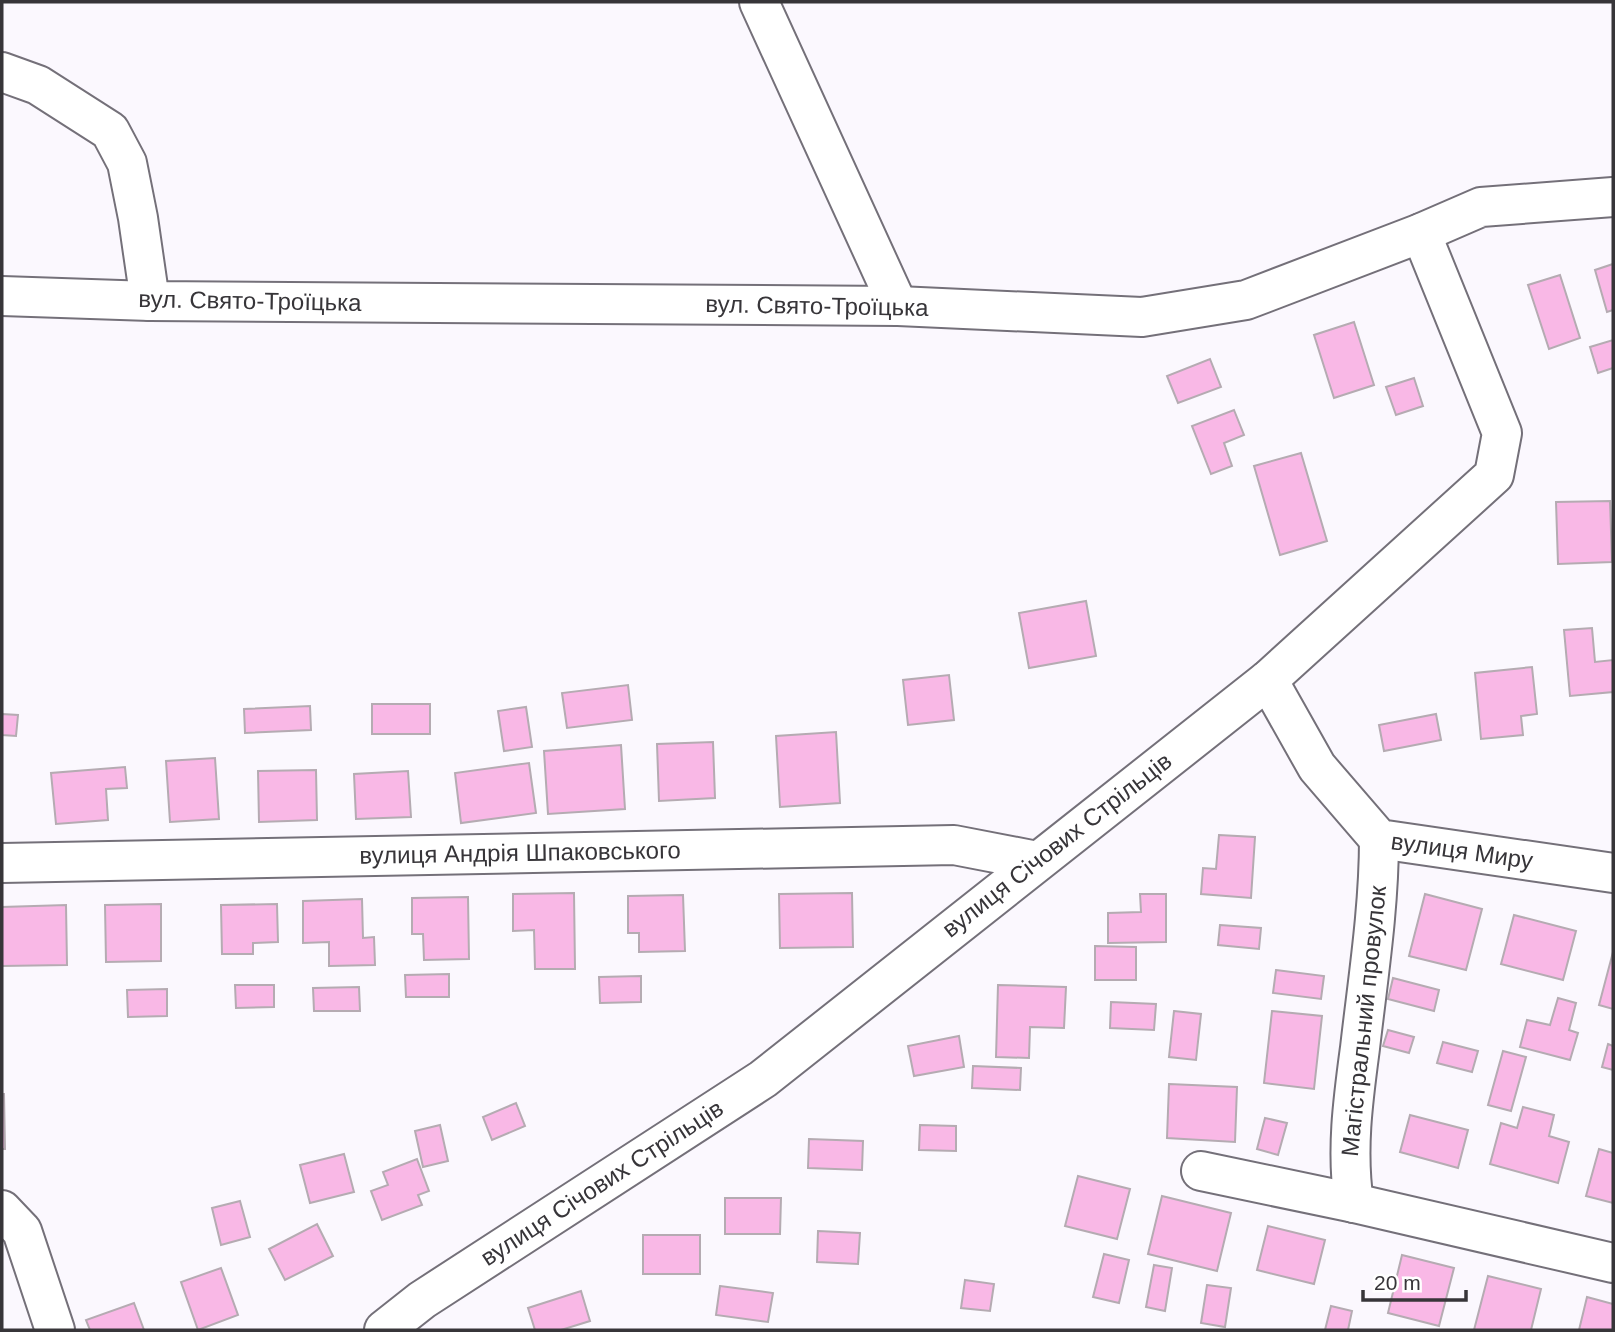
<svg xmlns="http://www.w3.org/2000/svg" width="1615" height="1332" font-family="Helvetica,sans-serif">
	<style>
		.building { fill: #f9b8e6; stroke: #b5abb2; stroke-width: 2 }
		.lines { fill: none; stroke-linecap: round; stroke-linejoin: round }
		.minor-casing { stroke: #747079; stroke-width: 42 }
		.minor { stroke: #fff; stroke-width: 38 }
		.labels { text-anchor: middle; stroke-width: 6; stroke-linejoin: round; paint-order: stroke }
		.street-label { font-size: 24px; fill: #373539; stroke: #fff }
	</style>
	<rect width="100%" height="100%" fill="#fbf8fe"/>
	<g class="building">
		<polygon points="1613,264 1613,310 1607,312 1595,270"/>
		<polygon points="1560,275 1580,338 1549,349 1528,285"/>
		<polygon points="1354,322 1374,385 1334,398 1314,335"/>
		<polygon points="1613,340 1613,368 1598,373 1590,347"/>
		<polygon points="1210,359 1221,387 1178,403 1167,376"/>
		<polygon points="1414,378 1423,406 1396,415 1386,387"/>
		<polygon points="1234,410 1244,435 1224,443 1232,466 1211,474 1192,426"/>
		<polygon points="1301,453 1327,541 1280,555 1254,466"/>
		<polygon points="1610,501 1612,562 1558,564 1556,502"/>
		<polygon points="1086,601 1096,656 1029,668 1019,613"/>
		<polygon points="1592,628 1595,662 1613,660 1613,692 1570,696 1564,630"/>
		<polygon points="1532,667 1537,714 1521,716 1523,735 1481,739 1475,673"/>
		<polygon points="949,675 954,720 908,725 903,680"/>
		<polygon points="628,685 632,720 567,728 562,693"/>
		<rect x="372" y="704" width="58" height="30"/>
		<polygon points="310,706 311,730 245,733 244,709"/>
		<polygon points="526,707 532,747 504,751 498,711"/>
		<polygon points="2,714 18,715 16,736 2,735"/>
		<polygon points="1436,714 1441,740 1384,751 1379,725"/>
		<polygon points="836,732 840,803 780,807 776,736"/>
		<polygon points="713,742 715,798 659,801 657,744"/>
		<polygon points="621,745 625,809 548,814 544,751"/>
		<polygon points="215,758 219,819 170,822 166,761"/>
		<polygon points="529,763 536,813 461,823 455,773"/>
		<polygon points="125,767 127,788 106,789 108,820 56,824 51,773"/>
		<polygon points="316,770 317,820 259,822 258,771"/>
		<polygon points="408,771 411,817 356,819 354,774"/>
		<polygon points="1219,835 1255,837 1251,898 1201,894 1203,868 1216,869"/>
		<polygon points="574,893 575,969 535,969 534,930 513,931 513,894"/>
		<polygon points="852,893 853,947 780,948 779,894"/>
		<polygon points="1140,894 1166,894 1166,942 1108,943 1108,913 1141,912"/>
		<polygon points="1425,894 1482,909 1466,970 1409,956"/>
		<polygon points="683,895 685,951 639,952 639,933 628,933 628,896"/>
		<polygon points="468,897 469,959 424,960 423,934 412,934 412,898"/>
		<polygon points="362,899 363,938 374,937 375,965 329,966 329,942 303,943 303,901"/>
		<polygon points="161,904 161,961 106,962 105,905"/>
		<polygon points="277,904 278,942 253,943 253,954 222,954 221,905"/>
		<polygon points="66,905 67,965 2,966 2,907"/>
		<polygon points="1514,915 1576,931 1563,980 1501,964"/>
		<polygon points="1220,925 1261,928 1259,949 1218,945"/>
		<polygon points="1095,946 1136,947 1136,980 1095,980"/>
		<polygon points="1613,952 1613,1009 1599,1005"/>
		<polygon points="1276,970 1324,976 1321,999 1273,993"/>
		<polygon points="449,974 449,997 406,997 405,975"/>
		<polygon points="641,976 641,1002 600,1003 599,977"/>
		<polygon points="1393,978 1439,990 1434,1011 1388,999"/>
		<polygon points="235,985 274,985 274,1007 236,1008"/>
		<polygon points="998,985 1066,987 1064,1028 1030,1027 1029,1058 996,1057"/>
		<polygon points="359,987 360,1011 314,1011 313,988"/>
		<polygon points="167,989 167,1016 128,1017 127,990"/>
		<polygon points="1558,998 1576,1003 1569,1030 1578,1033 1570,1060 1520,1047 1527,1020 1550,1025"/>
		<polygon points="1111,1002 1156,1004 1154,1030 1110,1028"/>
		<polygon points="1174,1011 1201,1014 1196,1060 1169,1057"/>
		<polygon points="1272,1011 1322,1016 1314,1089 1264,1083"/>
		<polygon points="1388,1030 1414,1037 1409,1053 1383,1046"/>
		<polygon points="959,1036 964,1067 914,1076 908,1046"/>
		<polygon points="1443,1042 1478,1051 1472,1072 1437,1063"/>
		<polygon points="1608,1044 1613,1046 1613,1070 1602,1067"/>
		<polygon points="1503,1051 1526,1057 1511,1111 1488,1105"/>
		<polygon points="973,1066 1021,1068 1020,1090 972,1088"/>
		<polygon points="1169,1084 1237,1087 1235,1142 1167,1138"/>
		<polygon points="2,1094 4,1094 5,1149 2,1149"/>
		<polygon points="516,1103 525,1126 492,1140 483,1117"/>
		<polygon points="1523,1107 1554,1115 1549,1136 1569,1142 1558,1183 1490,1164 1501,1123 1517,1128"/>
		<polygon points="1410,1115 1468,1130 1458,1168 1400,1152"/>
		<polygon points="1265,1118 1287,1123 1278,1155 1257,1149"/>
		<polygon points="440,1125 448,1161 423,1167 415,1131"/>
		<polygon points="920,1125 956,1126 956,1151 919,1150"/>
		<polygon points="809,1139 863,1141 862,1170 808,1168"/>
		<polygon points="1599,1149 1613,1153 1613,1203 1586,1196"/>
		<polygon points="344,1154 354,1192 310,1203 300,1165"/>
		<polygon points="417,1159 429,1191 418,1195 422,1205 382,1220 371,1191 388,1185 383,1172"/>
		<polygon points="1078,1176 1130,1189 1117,1239 1065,1226"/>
		<polygon points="1162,1196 1231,1213 1217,1271 1148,1254"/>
		<polygon points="725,1198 781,1198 780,1234 725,1234"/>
		<polygon points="240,1201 250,1237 221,1245 212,1208"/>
		<polygon points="317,1224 333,1256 285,1280 269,1249"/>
		<polygon points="1268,1226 1325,1240 1314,1284 1257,1270"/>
		<polygon points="818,1231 860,1233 858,1264 817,1262"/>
		<rect x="643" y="1235" width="57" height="39"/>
		<polygon points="1104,1254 1129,1260 1119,1303 1093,1297"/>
		<polygon points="1402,1255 1454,1268 1439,1326 1388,1313"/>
		<polygon points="1154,1265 1172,1268 1165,1311 1146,1307"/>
		<polygon points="221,1268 238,1315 198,1330 181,1282"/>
		<polygon points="1488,1276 1541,1289 1531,1330 1474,1330"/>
		<polygon points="965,1280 994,1284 990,1311 961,1308"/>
		<polygon points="1207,1285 1231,1288 1225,1327 1201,1323"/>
		<polygon points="720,1286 773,1293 768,1322 716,1315"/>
		<polygon points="581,1291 590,1321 561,1330 535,1330 528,1308"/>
		<polygon points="1587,1297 1613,1304 1613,1330 1579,1330"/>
		<polygon points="134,1303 144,1330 90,1330 86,1320"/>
		<polygon points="1331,1306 1352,1311 1348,1330 1325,1330"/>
	</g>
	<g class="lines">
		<g class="minor-casing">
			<g id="minor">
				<polyline points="759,2 898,306"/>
				<polyline points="2,72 38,85 110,131 127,163 138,218 150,301"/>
				<polyline points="2,296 150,301 898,306 1142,317 1246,300 1421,233 1481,207 1613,197"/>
				<polyline points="1268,680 1317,767 1379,839 1613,873"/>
				<polyline points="2,863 954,845 1037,861"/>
				<polyline points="1201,1171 1354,1203 1613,1263"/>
				<path d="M1354,1203C1346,1151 1353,1100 1360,1048C1368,978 1379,909 1379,839"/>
				<polyline points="2,1210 22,1231 55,1330"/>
				<polyline points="384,1330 422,1300 763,1079 1268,680 1494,475 1502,433 1421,233"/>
			</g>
		</g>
		<use href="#minor" class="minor"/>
	</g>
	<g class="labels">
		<g class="street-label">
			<text transform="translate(250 301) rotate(1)" y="8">вул. Свято-Троїцька</text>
			<text transform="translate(817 306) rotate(1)" y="8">вул. Свято-Троїцька</text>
			<text transform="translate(1057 845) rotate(-38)" y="8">вулиця Січових Стрільців</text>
			<text transform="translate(1462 851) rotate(8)" y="8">вулиця Миру</text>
			<text transform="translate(520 853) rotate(-1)" y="8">вулиця Андрія Шпаковського</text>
			<text transform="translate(1364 1021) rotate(-84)" y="8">Магістральний провулок</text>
			<text transform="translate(602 1183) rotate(-33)" y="8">вулиця Січових Стрільців</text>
		</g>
	</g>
	<rect width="1615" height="1332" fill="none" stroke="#373539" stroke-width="7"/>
	<path d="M1363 1290v10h103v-10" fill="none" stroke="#373539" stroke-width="3.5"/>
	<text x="1374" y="1290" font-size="21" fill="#373539" stroke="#ffffff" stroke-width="5" paint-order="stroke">20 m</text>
</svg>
